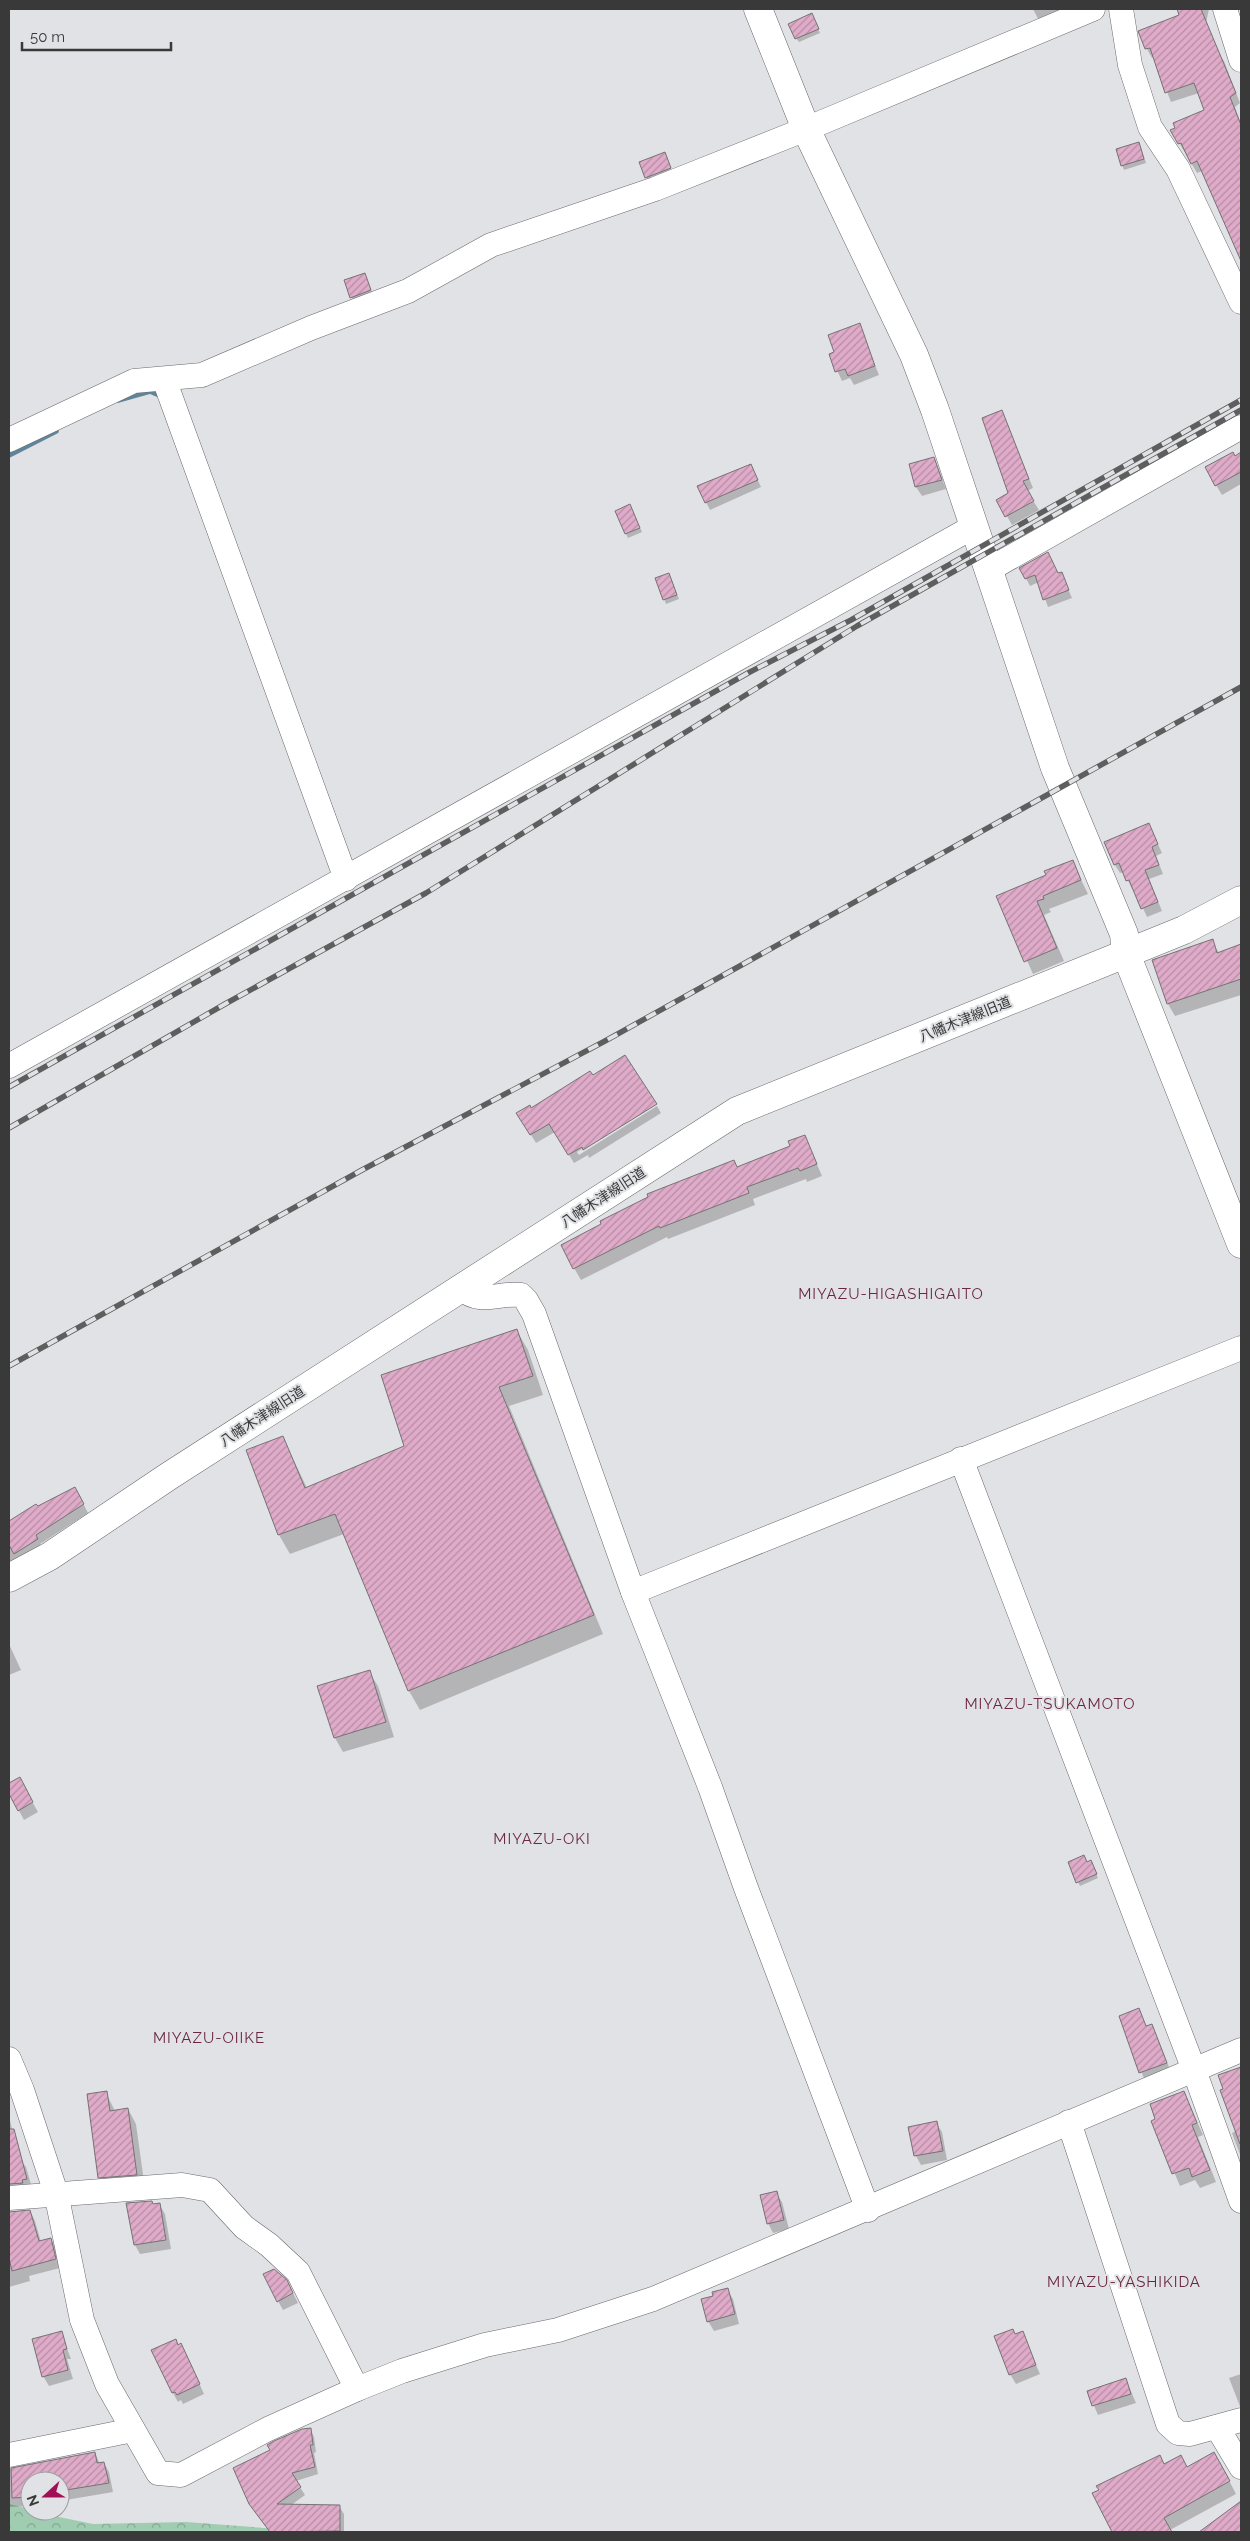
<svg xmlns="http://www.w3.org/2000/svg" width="1250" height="2541" font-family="Raleway,'Noto Sans JP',sans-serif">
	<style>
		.forest { fill: url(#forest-crowns) }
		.shadow { fill: #0003 }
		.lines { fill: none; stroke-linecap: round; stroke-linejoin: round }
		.stream { stroke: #60859b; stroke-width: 5.5 }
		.building { fill: url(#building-hatch); stroke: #757274 }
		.street-casing { stroke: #69696c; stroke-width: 25 }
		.secondary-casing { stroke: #69696c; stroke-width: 29 }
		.street { stroke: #fff; stroke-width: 24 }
		.secondary { stroke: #fff; stroke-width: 28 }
		.rail-casing { stroke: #5e5e5f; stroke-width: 5.5 }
		.rail { stroke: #e1e2e5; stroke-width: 4; stroke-dasharray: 11; stroke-linecap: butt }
		.labels { text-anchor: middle; stroke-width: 4; stroke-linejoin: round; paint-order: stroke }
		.street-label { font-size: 14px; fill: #39393a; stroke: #e1e2e5 }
		.neighbourhood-label { font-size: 15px; letter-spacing: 1px; fill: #6b2741; stroke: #e1e2e5 }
	</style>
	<defs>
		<pattern id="forest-crowns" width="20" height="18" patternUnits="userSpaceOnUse" patternTransform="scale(1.25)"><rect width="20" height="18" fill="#a0ccb2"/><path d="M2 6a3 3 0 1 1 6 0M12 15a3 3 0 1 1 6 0" fill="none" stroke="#83a792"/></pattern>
		<pattern id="building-hatch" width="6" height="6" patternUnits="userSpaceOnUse" patternTransform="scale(1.25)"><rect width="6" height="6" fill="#dfabc9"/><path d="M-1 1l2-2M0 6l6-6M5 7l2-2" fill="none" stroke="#b68ca4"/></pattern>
	</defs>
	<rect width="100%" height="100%" fill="#e1e2e5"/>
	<polygon class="forest" points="9,2504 30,2509 30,2511 93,2524 186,2522 318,2532 9,2532"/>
	<g class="shadow">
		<polygon points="1033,9 1101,9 1045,32"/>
		<polygon points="1178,9 1209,9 1206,23 1217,52 1224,61 1240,103 1235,107 1241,124 1241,260 1202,171 1197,173 1172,131 1206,111 1199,93 1171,102 1154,57 1152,58 1147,49 1181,15"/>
		<polygon points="814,19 820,33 799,42 796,38"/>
		<polygon points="1141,148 1146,163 1124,170 1122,165"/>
		<polygon points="665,154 675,177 652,187 646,177"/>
		<polygon points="365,275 375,300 356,307 345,281"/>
		<polygon points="859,325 879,375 854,385 850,378 842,381 830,355 836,352"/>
		<polygon points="1002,412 1033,488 1027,491 1039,510 1012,525 998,500 1010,493"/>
		<polygon points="1241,454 1241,484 1222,495 1216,485 1235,457"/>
		<polygon points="934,458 946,489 922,496 916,487 910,465"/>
		<polygon points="754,472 761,487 710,510 698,486"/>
		<polygon points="632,510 642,532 628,538 626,534"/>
		<polygon points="1021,569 1061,573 1072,598 1048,607 1039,582 1030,586"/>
		<polygon points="669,574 679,599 666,604 664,599"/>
		<polygon points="1149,824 1162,853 1156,856 1163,874 1149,879 1162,911 1147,917 1134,888 1132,889 1124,872 1120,873 1115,865 1106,842"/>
		<polygon points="1072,861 1088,894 1049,909 1051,912 1044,915 1064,961 1033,974 998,896 1047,875"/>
		<polygon points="1212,941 1219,953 1241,946 1241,995 1175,1016 1168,1004 1154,961"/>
		<polygon points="592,1077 655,1103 577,1152 579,1155 657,1106 661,1113 589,1158 588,1155 574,1163 555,1132 536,1143 518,1113 531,1109"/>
		<polygon points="805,1136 822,1176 807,1182 806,1179 753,1199 755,1205 668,1239 667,1237 581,1280 574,1268 737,1168 792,1147"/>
		<polygon points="517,1331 528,1350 543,1395 509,1406 603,1634 420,1710 409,1691 344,1534 290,1554 279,1535 248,1450 283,1438 307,1488 406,1447"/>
		<polygon points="80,1497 88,1513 40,1544 42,1548 9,1572 9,1522 36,1505 37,1508"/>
		<polygon points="9,1644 21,1670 9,1675"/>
		<polygon points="369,1672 378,1686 394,1737 343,1752 335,1738 319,1687"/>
		<polygon points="19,1778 38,1812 24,1820 9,1792 9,1784"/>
		<polygon points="1087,1863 1093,1866 1098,1878 1080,1886 1078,1882"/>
		<polygon points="1138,2010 1147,2027 1152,2026 1156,2034 1171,2072 1145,2081 1120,2017"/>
		<polygon points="1241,2068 1241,2157 1232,2133 1236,2131 1220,2076"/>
		<polygon points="1184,2092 1203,2135 1198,2137 1216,2182 1200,2188 1195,2180 1180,2186 1152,2121 1157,2120"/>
		<polygon points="106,2093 115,2111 128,2109 136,2124 145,2189 108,2192 99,2177"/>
		<polygon points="9,2116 19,2158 26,2167 32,2188 9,2193"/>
		<polygon points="936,2123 942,2132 947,2160 921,2165 916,2156 910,2128"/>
		<polygon points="776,2193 782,2202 789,2229 773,2233 768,2223"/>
		<polygon points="159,2204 165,2214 171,2249 140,2254 135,2245 153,2205"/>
		<polygon points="30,2211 35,2221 41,2242 51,2239 56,2248 60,2268 29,2276 30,2281 9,2287 9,2213"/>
		<polygon points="727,2290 733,2299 739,2324 714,2331 708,2321 715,2297"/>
		<polygon points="292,2291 298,2303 283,2310 278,2301"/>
		<polygon points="61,2333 71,2359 67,2359 73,2379 49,2386 43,2376"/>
		<polygon points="1022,2333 1040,2374 1016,2384 1010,2374 1015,2336"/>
		<polygon points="186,2354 204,2394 183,2404 181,2400 178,2402 173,2393"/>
		<polygon points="1241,2374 1241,2409 1229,2378"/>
		<polygon points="1126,2380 1136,2403 1098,2415 1088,2392"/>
		<polygon points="310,2429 314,2437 316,2452 314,2453 318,2474 296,2481 305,2495 290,2506 339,2506 344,2514 344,2532 270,2532 250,2504 271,2450"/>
		<polygon points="95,2453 100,2464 104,2463 109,2472 113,2492 60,2501 60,2481 30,2481 30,2506 9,2507 9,2469"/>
		<polygon points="1164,2465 1187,2468 1221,2465 1236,2494 1170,2530 1171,2532 1114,2532 1094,2493"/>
		<polygon points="1241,2503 1241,2532 1201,2532"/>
	</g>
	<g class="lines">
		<g class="stream">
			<polyline points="118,400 150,391 164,397"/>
			<polyline points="9,455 56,431"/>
		</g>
	</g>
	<g class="building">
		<polygon points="1177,9 1201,9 1236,93 1230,97 1241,125 1241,261 1197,161 1191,164 1181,143 1178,144 1170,130 1175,128 1173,123 1204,110 1194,83 1165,93 1150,48 1145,49 1138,31 1179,15"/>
		<polygon points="812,13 819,29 795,39 788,24"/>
		<polygon points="1139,142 1144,159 1121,166 1116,149"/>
		<polygon points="665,152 671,168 645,178 639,162"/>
		<polygon points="365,273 371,290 350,298 344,280"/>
		<polygon points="860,323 875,366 848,376 845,369 835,372 829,354 834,352 828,335"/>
		<polygon points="1002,410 1029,479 1023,481 1034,501 1005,517 996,500 1008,493 982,418"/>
		<polygon points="1233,452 1235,456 1241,452 1241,472 1215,486 1205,467"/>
		<polygon points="934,457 942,480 915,487 909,464"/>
		<polygon points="751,464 758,480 705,503 697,486"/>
		<polygon points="630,504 640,528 625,534 615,511"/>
		<polygon points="1048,552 1058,573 1062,572 1069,590 1043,600 1035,575 1025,579 1019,568"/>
		<polygon points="669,573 677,595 663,600 655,578"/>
		<polygon points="1149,823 1158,844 1152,847 1159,865 1145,870 1158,902 1141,909 1129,880 1126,881 1119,863 1114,865 1104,842"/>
		<polygon points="1073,860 1081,880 1043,896 1044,899 1037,901 1057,948 1024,962 996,896 1046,875 1044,871"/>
		<polygon points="1213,939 1217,953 1241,944 1241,979 1167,1004 1152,960"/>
		<polygon points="625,1055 657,1104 583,1150 582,1147 568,1155 549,1124 530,1135 516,1113 530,1105 531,1108 590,1071 593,1075"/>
		<polygon points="805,1135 817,1164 800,1171 798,1168 747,1187 749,1193 660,1228 659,1226 573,1269 561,1245 601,1224 600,1221 648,1197 647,1194 734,1160 737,1167 790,1146 788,1141"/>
		<polygon points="517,1329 533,1376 499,1387 594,1615 408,1691 335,1514 278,1535 246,1450 283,1436 305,1488 404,1446 381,1375"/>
		<polygon points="75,1487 84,1504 36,1535 38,1539 14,1554 9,1545 9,1521 36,1504 38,1506"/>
		<polygon points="370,1670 386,1722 334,1738 317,1686"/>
		<polygon points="20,1777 33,1802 18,1811 9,1794 9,1783"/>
		<polygon points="1084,1855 1087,1862 1091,1860 1097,1874 1076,1883 1068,1862"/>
		<polygon points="1139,2008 1146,2026 1152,2024 1167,2063 1139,2073 1119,2016"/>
		<polygon points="1241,2067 1241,2144 1240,2144 1220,2090 1223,2089 1218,2075"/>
		<polygon points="107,2091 110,2111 128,2108 137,2175 98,2178 87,2094"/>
		<polygon points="1184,2091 1197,2123 1192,2125 1210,2170 1192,2177 1189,2168 1172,2174 1151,2121 1155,2119 1150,2104"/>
		<polygon points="937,2121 943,2151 914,2156 908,2127"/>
		<polygon points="9,2129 14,2129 27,2179 22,2180 23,2183 9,2184"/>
		<polygon points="777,2191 784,2220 767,2224 760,2195"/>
		<polygon points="152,2201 153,2204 160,2203 166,2240 134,2245 126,2203"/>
		<polygon points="30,2210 39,2241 51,2238 56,2259 12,2271 9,2258 9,2212"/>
		<polygon points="274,2269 287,2280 293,2293 277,2302 263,2274"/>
		<polygon points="728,2288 735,2314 707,2322 701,2299 713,2296 712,2292"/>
		<polygon points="1013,2329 1015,2334 1023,2331 1036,2365 1009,2375 994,2336"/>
		<polygon points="62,2331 67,2349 63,2350 68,2370 42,2377 32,2339"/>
		<polygon points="176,2339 178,2345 181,2343 200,2384 177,2395 175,2392 172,2393 151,2350"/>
		<polygon points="1126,2378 1131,2394 1092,2406 1087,2391"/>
		<polygon points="311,2428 313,2445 310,2445 315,2467 292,2473 301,2487 277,2504 340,2505 340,2531 270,2532 249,2504 233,2468 270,2450 267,2445 274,2441 302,2429"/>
		<polygon points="95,2452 97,2463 104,2462 109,2483 60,2491 60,2481 30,2481 30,2497 12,2498 11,2468"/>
		<polygon points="1214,2452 1230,2481 1164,2518 1172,2532 1112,2532 1092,2493 1099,2490 1096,2486 1160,2455 1164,2464 1181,2455 1187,2467"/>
		<polygon points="1241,2501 1241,2532 1199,2532"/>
	</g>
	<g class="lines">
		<g class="street-casing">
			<g id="street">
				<polyline points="1121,9 1130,65 1150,127 1178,169 1241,302"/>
				<polyline points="1225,9 1241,60"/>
				<polyline points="164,379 346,879"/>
				<polyline points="9,440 134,381 202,375 311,328 408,291 491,245 655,189 806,129 1093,9"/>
				<polyline points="988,570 1241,427"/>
				<polyline points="9,1066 973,527"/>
				<path d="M460,1288C482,1306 497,1292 521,1295L526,1300L534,1314L633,1592L710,1787L746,1888L868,2210"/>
				<polyline points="961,1459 1194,2070 1241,2201"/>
				<polyline points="633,1592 1241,1348"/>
				<polyline points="9,2059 22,2090 56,2193 82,2320 107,2384 158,2473 181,2475 268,2429 357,2389 402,2371 485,2345 558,2330 653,2299 1241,2050"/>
				<polyline points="1069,2122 1168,2424 1178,2433 1190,2434 1241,2420"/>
				<polyline points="9,2198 182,2185 210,2190 244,2227 269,2245 298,2272 357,2389"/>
				<polyline points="1217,2427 1241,2467"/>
				<polyline points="9,2455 133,2430"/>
			</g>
		</g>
		<g class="secondary-casing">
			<g id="secondary">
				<polyline points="758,9 806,129 914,355 935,410 1055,768 1124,934 1126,954 1241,1244"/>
				<polyline points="9,1578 50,1556 169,1476 737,1111 1184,930 1241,900"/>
			</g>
		</g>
		<use href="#street" class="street"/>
		<use href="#secondary" class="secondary"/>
		<g class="rail-casing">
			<g id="rail">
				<polyline points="9,1087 748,673 851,620 1241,400"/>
				<polyline points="9,1128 225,1004 426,893 857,626 1241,410"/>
				<polyline points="9,1366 362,1170 605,1041 1241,687"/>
			</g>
		</g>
		<use href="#rail" class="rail"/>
	</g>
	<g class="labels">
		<g class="street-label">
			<text transform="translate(965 1019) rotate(-22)" y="5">八幡木津線旧道</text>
			<text transform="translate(603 1197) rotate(-33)" y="5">八幡木津線旧道</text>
			<text transform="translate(262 1416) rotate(-33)" y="5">八幡木津線旧道</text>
		</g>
		<g class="neighbourhood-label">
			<text x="891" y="1299">MIYAZU-HIGASHIGAITO</text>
			<text x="1050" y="1709">MIYAZU-TSUKAMOTO</text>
			<text x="542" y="1844">MIYAZU-OKI</text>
			<text x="209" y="2043">MIYAZU-OIIKE</text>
			<text x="1124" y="2287">MIYAZU-YASHIKIDA</text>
		</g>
	</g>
	<rect width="1250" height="2541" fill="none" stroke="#39393a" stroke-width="20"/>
	<g transform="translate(45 2496) rotate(249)"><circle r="24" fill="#e1e2e5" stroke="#9e9ea1"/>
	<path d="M0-4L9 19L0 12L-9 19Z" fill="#a11057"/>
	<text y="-8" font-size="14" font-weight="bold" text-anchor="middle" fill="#39393a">N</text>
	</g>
	<path d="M22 42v8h149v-8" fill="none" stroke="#39393a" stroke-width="2.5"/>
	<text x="30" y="42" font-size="15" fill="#39393a" stroke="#e1e2e5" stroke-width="4" paint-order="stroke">50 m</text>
</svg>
